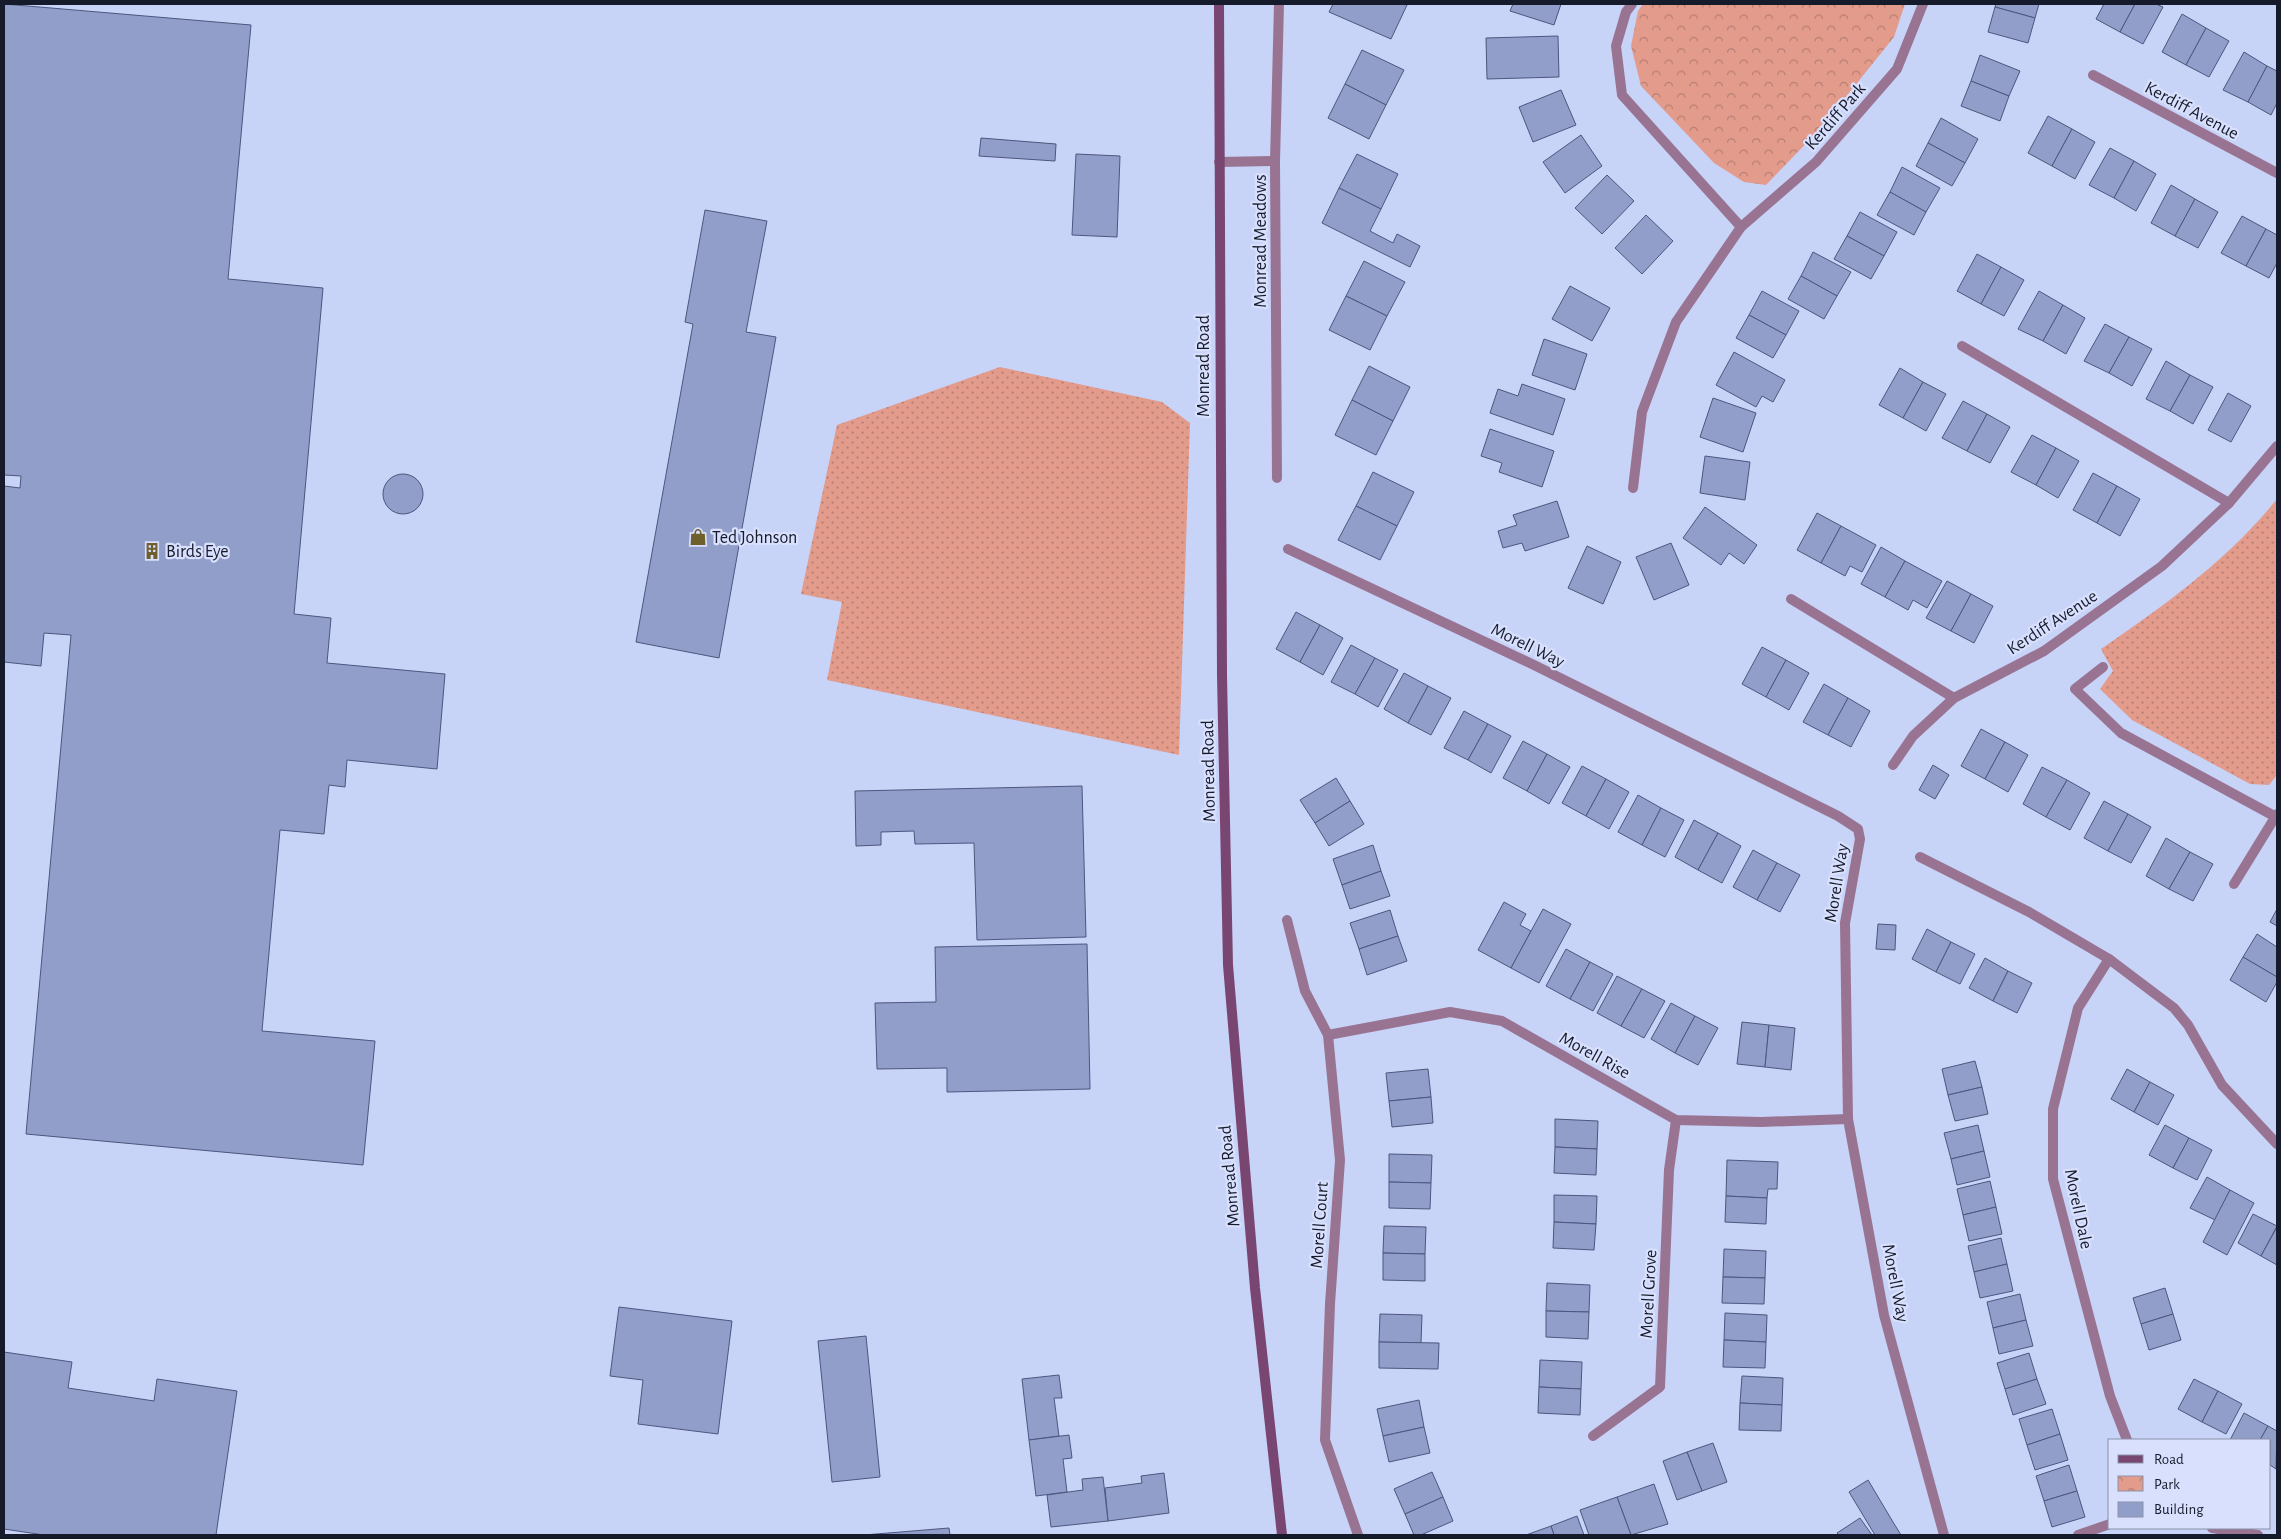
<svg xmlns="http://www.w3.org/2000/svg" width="2281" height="1539" font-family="'Alegreya Sans',sans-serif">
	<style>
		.grass { fill: url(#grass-dots) }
		.park { fill: url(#park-crowns) }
		.building { fill: #929eca; stroke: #4c567e }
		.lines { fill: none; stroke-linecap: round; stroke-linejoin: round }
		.street { stroke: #987492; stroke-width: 10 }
		.secondary { stroke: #794671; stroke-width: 10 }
		.labels { text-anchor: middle; stroke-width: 4.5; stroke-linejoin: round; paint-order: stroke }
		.street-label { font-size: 18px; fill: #161b2b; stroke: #d8e0fd }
		.poi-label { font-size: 18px; fill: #161b2b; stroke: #d8e0fd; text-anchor: start }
	</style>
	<defs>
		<pattern id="grass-dots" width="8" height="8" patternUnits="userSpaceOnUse" patternTransform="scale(1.25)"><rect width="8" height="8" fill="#e39b8c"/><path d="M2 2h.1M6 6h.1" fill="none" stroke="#b77e73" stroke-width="1.8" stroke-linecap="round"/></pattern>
		<pattern id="park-crowns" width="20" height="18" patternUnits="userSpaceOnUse" patternTransform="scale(1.25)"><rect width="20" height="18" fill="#e39b8c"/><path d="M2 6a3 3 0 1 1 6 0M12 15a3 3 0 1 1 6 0" fill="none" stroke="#b77e73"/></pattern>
	</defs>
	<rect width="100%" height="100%" fill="#c8d3f8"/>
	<g class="grass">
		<polygon points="1000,367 1162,402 1190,423 1179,755 827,680 842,602 801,594 837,425"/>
		<path d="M2277,499V775L2269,785L2250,784L2132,720L2100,689L2113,671L2101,649C2165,605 2228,560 2277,499Z"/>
	</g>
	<polygon class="park" points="1643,4 1905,4 1894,37 1821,128 1766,185 1744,182 1714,163 1641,86 1631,46 1638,11"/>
	<g class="building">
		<polygon points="4,4 251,25 228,279 323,288 294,614 331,618 327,663 445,674 437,769 347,760 345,787 329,785 324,834 280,830 262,1031 375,1041 363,1165 26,1134 71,635 44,633 41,666 4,662 4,486 20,488 21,476 4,475"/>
		<polygon points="1333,4 1405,4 1407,5 1391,39 1329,12"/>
		<polygon points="1513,4 1561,4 1554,25 1510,11"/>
		<polygon points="1996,4 2039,4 2035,18 1995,7"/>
		<polygon points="2104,4 2135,4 2120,32 2096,19"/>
		<polygon points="2135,4 2156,4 2163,7 2143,44 2120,32"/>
		<polygon points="1995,7 2035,18 2028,43 1988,32"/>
		<polygon points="2182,14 2206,28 2186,65 2162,52"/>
		<polygon points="2206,28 2229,41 2209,77 2186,65"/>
		<polygon points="1558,36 1559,77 1487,79 1486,38"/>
		<polygon points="1362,50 1404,70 1386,105 1345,84"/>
		<polygon points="2244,52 2267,66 2248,102 2223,90"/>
		<polygon points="1980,55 2020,71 2009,96 1971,81"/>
		<polygon points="2267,66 2277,71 2277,103 2271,115 2248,102"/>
		<polygon points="1971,81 2009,96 2000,121 1961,106"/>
		<polygon points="1345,84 1386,105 1369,139 1328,118"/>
		<polygon points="1561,90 1576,125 1533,142 1519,107"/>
		<polygon points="2048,116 2072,129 2052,166 2028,153"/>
		<polygon points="1941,118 1978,139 1965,163 1928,143"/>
		<polygon points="2072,129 2095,142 2075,179 2052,166"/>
		<polygon points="1581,135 1602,166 1565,193 1543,162"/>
		<polygon points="981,138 1056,144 1055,161 979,156"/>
		<polygon points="1928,143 1965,163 1952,186 1916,166"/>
		<polygon points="2110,148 2134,161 2114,198 2089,185"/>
		<polygon points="1076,154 1120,156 1117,237 1072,235"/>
		<polygon points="1357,154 1398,174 1381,209 1339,188"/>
		<polygon points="2134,161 2156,174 2136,211 2114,198"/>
		<polygon points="1902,167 1940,188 1926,212 1890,192"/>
		<polygon points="1607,175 1634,201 1602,234 1575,208"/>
		<polygon points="2171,185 2195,199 2175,236 2151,223"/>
		<polygon points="1339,188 1381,209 1370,231 1393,243 1397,234 1420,246 1410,267 1322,223"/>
		<polygon points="1890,192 1926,212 1914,235 1877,215"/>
		<polygon points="2195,199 2218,212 2198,248 2175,236"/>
		<polygon points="705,210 767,221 746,332 776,337 719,658 636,642 693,324 685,322"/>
		<polygon points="1860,212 1897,232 1884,256 1847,236"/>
		<polygon points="1646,215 1673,241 1642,274 1615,248"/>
		<polygon points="2242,216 2266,229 2246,266 2221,253"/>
		<polygon points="2266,229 2277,235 2277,263 2269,278 2246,266"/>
		<polygon points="1847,236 1884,256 1871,279 1834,259"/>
		<polygon points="1813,252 1851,272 1837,296 1801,276"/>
		<polygon points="1977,254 2001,267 1981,304 1957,291"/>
		<polygon points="1364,261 1405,282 1387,316 1346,296"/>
		<polygon points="2001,267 2024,280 2004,316 1981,304"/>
		<polygon points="1801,276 1837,296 1824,319 1788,299"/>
		<polygon points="1570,286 1610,308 1592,341 1552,319"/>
		<polygon points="1762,291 1799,311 1786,335 1749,315"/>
		<polygon points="2039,291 2063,305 2043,341 2018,329"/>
		<polygon points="1346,296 1387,316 1370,350 1329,330"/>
		<polygon points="2063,305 2085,318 2066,354 2043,341"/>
		<polygon points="1749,315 1786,335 1773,358 1736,338"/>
		<polygon points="2105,324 2129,337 2109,373 2084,361"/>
		<polygon points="2129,337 2152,349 2132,386 2109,373"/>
		<polygon points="1544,339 1587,354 1575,390 1532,375"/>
		<polygon points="1734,352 1785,380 1773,402 1762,396 1756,407 1716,385"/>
		<polygon points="2166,361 2190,375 2170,411 2146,399"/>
		<polygon points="1369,366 1410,387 1393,421 1352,400"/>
		<polygon points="1900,368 1923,382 1903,418 1879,405"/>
		<polygon points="2190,375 2213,387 2193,424 2170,411"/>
		<polygon points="1923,382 1946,394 1926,431 1903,418"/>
		<polygon points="1522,384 1565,399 1553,435 1490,413 1498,389 1518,396"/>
		<polygon points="2228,393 2251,406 2231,442 2208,430"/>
		<polygon points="1713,398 1756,413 1743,452 1700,437"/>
		<polygon points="1352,400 1393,421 1376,455 1335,435"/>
		<polygon points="1963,401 1987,414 1967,451 1942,438"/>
		<polygon points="1987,414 2010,427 1990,463 1967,451"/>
		<polygon points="1490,429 1554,451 1542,487 1499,472 1502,463 1481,456"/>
		<polygon points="2032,435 2056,448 2036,485 2011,472"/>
		<polygon points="2056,448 2079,461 2058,498 2036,485"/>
		<polygon points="1705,456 1750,462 1745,500 1700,493"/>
		<polygon points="1373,472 1414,492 1397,526 1356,506"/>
		<polygon points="2093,473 2117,486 2097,523 2073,510"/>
		<circle cx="403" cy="494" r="20"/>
		<polygon points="2117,486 2140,499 2120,536 2097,523"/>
		<polygon points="1557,501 1569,537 1525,551 1522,543 1503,548 1498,531 1517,525 1513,515"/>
		<polygon points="1356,506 1397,526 1380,560 1338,540"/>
		<polygon points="1705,507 1757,545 1744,564 1729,553 1721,565 1683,538"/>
		<polygon points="1817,513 1841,526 1821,563 1797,550"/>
		<polygon points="1841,526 1876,545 1862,572 1850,566 1845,576 1821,563"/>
		<polygon points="1671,543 1689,585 1654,600 1636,557"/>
		<polygon points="1587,546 1621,562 1603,604 1568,588"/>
		<polygon points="1881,547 1905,561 1885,597 1861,584"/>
		<polygon points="1905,561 1942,581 1927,608 1913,600 1908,610 1885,597"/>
		<polygon points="1947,581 1971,594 1951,631 1926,618"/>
		<polygon points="1971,594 1993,606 1974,643 1951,631"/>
		<polygon points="1296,612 1320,625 1300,662 1276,649"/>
		<polygon points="1320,625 1343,638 1323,675 1300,662"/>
		<polygon points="1351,645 1375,658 1355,694 1331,682"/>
		<polygon points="1762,647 1786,660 1766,697 1742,684"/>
		<polygon points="1375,658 1398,670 1378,707 1355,694"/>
		<polygon points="1786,660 1809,673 1789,710 1766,697"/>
		<polygon points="1404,673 1428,686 1408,723 1384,709"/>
		<polygon points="1824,684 1848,698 1828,735 1803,722"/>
		<polygon points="1428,686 1451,698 1431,735 1408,723"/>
		<polygon points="1848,698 1870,711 1851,747 1828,735"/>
		<polygon points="1464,711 1488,724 1468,760 1444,748"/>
		<polygon points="1488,724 1511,736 1491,773 1468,760"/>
		<polygon points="1981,729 2005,742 1985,779 1961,766"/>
		<polygon points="1523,741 1547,754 1527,791 1503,778"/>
		<polygon points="2005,742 2028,755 2008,792 1985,779"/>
		<polygon points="1547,754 1570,767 1549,804 1527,791"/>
		<polygon points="1933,765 1949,775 1935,799 1919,790"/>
		<polygon points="1582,766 1606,779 1586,816 1562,803"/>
		<polygon points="2042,767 2067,780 2046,817 2023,804"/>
		<polygon points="1336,778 1350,801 1315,823 1300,800"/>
		<polygon points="1606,779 1629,792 1609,829 1586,816"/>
		<polygon points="2067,780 2090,793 2070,830 2046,817"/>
		<polygon points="1082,786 1086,937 977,940 974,843 915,844 914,831 881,832 881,845 856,846 855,791"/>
		<polygon points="1638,795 1661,808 1642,845 1618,832"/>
		<polygon points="1350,801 1364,824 1329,846 1315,823"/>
		<polygon points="2104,801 2128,814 2108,851 2084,838"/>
		<polygon points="1661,808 1684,820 1665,857 1642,845"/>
		<polygon points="2128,814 2151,827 2131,863 2108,851"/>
		<polygon points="1694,820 1718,833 1698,870 1675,857"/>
		<polygon points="1718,833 1741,846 1722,883 1698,870"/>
		<polygon points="2166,838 2190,852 2169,889 2146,876"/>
		<polygon points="1373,845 1381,871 1342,885 1333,859"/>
		<polygon points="1753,850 1777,863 1757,900 1733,887"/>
		<polygon points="2190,852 2213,864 2193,901 2169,889"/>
		<polygon points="1777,863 1800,875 1780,912 1757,900"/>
		<polygon points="1381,871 1390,896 1350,909 1342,885"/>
		<polygon points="1504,902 1526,914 1520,925 1531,931 1511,968 1478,950"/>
		<polygon points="1543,909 1571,924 1539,983 1511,968"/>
		<polygon points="2277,909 2277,926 2270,922"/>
		<polygon points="1390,910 1398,936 1359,949 1350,923"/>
		<polygon points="1878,924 1896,925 1895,950 1876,949"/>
		<polygon points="1927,929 1951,942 1936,972 1912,959"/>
		<polygon points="2257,934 2277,947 2277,977 2243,957"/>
		<polygon points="1398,936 1407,961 1367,975 1359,949"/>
		<polygon points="1951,942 1975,954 1960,984 1936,972"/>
		<polygon points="1087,944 1090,1089 947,1092 947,1068 877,1069 875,1003 936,1002 935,947"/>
		<polygon points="1566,949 1590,962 1570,999 1546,986"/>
		<polygon points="2243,957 2277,977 2277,982 2266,1002 2230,980"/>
		<polygon points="1985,958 2008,971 1993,1001 1969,988"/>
		<polygon points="1590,962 1613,974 1593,1011 1570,999"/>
		<polygon points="2008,971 2032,983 2017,1013 1993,1001"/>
		<polygon points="1617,976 1642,989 1621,1026 1597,1013"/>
		<polygon points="1642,989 1665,1001 1644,1038 1621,1026"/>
		<polygon points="1671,1003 1695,1016 1675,1053 1651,1039"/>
		<polygon points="1695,1016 1718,1028 1698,1065 1675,1053"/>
		<polygon points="1742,1022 1769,1025 1765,1067 1737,1064"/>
		<polygon points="1769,1025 1795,1028 1791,1070 1765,1067"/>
		<polygon points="1975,1061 1982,1087 1948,1095 1942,1069"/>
		<polygon points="1428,1069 1431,1097 1389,1101 1386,1073"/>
		<polygon points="2127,1069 2150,1082 2134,1112 2111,1099"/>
		<polygon points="2150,1082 2174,1095 2158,1125 2134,1112"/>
		<polygon points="1982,1087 1988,1114 1955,1121 1948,1095"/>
		<polygon points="1431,1097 1433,1123 1392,1127 1389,1101"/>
		<polygon points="1555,1119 1598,1121 1597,1149 1555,1147"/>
		<polygon points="1978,1125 1984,1151 1951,1159 1944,1133"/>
		<polygon points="2165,1125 2189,1138 2173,1168 2149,1155"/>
		<polygon points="2189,1138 2212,1150 2197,1180 2173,1168"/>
		<polygon points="1555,1147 1597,1149 1596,1175 1554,1173"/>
		<polygon points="1984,1151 1990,1177 1957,1185 1951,1159"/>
		<polygon points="1389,1154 1432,1155 1431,1183 1389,1182"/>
		<polygon points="1727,1160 1778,1162 1777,1189 1768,1189 1767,1198 1726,1196"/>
		<polygon points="2207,1177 2230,1190 2215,1220 2190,1208"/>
		<polygon points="1990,1181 1996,1207 1963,1215 1957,1189"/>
		<polygon points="1389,1182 1431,1183 1430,1209 1389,1208"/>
		<polygon points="2230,1190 2254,1203 2227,1255 2203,1242"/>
		<polygon points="1554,1195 1597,1196 1596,1224 1554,1222"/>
		<polygon points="1726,1196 1767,1198 1766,1224 1725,1222"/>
		<polygon points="1996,1207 2002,1234 1969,1241 1963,1215"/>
		<polygon points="2253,1214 2277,1226 2261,1256 2238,1243"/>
		<polygon points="1554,1222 1596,1224 1594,1250 1553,1248"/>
		<polygon points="1384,1226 1426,1227 1425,1254 1383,1253"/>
		<polygon points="2277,1227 2277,1265 2261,1256"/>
		<polygon points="2001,1238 2007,1264 1974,1272 1968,1246"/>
		<polygon points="1724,1249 1766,1251 1765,1278 1723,1277"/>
		<polygon points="1383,1253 1425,1254 1425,1281 1383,1280"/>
		<polygon points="2007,1264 2013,1291 1980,1298 1974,1272"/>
		<polygon points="1723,1277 1765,1278 1764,1304 1722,1303"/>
		<polygon points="1547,1283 1590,1285 1589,1312 1546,1311"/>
		<polygon points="2165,1288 2173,1314 2141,1324 2133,1298"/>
		<polygon points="2020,1294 2026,1320 1993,1328 1987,1302"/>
		<polygon points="619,1307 732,1321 718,1434 638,1424 643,1380 610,1376"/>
		<polygon points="1546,1311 1589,1312 1588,1339 1546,1337"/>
		<polygon points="1725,1313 1767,1315 1766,1342 1724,1340"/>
		<polygon points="1380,1314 1422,1315 1421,1343 1379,1342"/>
		<polygon points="2173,1314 2181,1340 2149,1350 2141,1324"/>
		<polygon points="2026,1320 2033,1346 1999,1354 1993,1328"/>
		<polygon points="866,1336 880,1477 832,1482 818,1341"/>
		<polygon points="1724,1340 1766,1342 1765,1368 1723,1367"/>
		<polygon points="1379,1342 1439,1343 1438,1369 1379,1368"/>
		<polygon points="4,1352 72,1362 68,1388 154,1401 157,1379 237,1391 216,1535 44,1535 4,1529"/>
		<polygon points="2029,1353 2037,1379 2005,1389 1997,1363"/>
		<polygon points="1540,1360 1582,1362 1581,1389 1539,1387"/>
		<polygon points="1059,1375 1062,1398 1054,1398 1059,1436 1029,1440 1022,1379"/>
		<polygon points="1742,1376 1783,1378 1782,1405 1740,1403"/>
		<polygon points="2037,1379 2046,1404 2013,1415 2005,1389"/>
		<polygon points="2194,1379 2218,1391 2202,1422 2178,1409"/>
		<polygon points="1539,1387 1581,1389 1580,1415 1538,1413"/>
		<polygon points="2218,1391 2242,1404 2226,1434 2202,1422"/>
		<polygon points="1419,1400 1424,1427 1383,1436 1377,1409"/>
		<polygon points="1740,1403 1782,1405 1781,1431 1739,1430"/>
		<polygon points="2052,1409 2060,1434 2027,1445 2019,1419"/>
		<polygon points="2244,1413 2268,1426 2260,1440 2230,1440"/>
		<polygon points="2268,1426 2277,1431 2276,1469 2270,1465 2270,1440 2260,1440"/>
		<polygon points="1424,1427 1430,1453 1389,1462 1383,1436"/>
		<polygon points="2060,1434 2068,1460 2035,1470 2027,1445"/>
		<polygon points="1069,1435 1072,1458 1063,1459 1067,1492 1036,1496 1029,1440"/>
		<polygon points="1713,1443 1727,1482 1702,1491 1687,1452"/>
		<polygon points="1687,1452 1702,1491 1677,1500 1663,1461"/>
		<polygon points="2069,1465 2077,1491 2044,1501 2036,1476"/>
		<polygon points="1432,1472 1443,1497 1405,1514 1394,1489"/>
		<polygon points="1164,1473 1169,1513 1108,1521 1105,1488 1142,1483 1141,1476"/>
		<polygon points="1103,1477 1108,1521 1051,1527 1047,1495 1083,1490 1082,1479"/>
		<polygon points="1868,1480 1893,1522 1901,1535 1875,1535 1849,1492"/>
		<polygon points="1654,1484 1668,1524 1631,1535 1617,1497"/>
		<polygon points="2077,1491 2085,1517 2052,1527 2044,1501"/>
		<polygon points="1443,1497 1453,1521 1421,1535 1414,1535 1405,1514"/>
		<polygon points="1617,1497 1631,1535 1589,1535 1580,1510"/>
		<polygon points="1577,1516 1584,1535 1554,1535 1551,1526"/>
		<polygon points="1860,1518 1872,1535 1839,1535 1837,1533"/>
		<polygon points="1551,1526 1554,1535 1526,1535"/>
		<polygon points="949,1528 950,1535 864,1535"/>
	</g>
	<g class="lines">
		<g class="street">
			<polyline points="1632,4 1626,12 1616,46 1622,95 1741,227"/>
			<polyline points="2093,75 2277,173"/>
			<polyline points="1219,162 1275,161"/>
			<polyline points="1962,346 2229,503"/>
			<polyline points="1277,478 1275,161 1279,4"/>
			<polyline points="1633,488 1642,412 1676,322 1741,227 1816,162 1897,69 1923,4"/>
			<polyline points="1288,549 1534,665 1838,816 1858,829 1860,839 1845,923 1848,1119 1884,1315 1944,1535"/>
			<polyline points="1791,599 1954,698"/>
			<polyline points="2103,667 2075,689 2121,733 2276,817"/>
			<polyline points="1893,765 1913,736 1954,698 2044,651 2162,566 2229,503 2277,446"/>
			<polyline points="1920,857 2029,912 2109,959 2174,1008 2188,1025 2222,1085 2277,1144"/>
			<polyline points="2234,884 2277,814"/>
			<polyline points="1287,920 1305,991 1328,1035 1340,1160 1330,1304 1325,1440 1358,1535"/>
			<polyline points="2109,959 2078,1008 2053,1109 2053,1179 2110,1396 2127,1440"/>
			<polyline points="1328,1035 1450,1012 1502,1021 1676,1120 1761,1122 1848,1119"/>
			<polyline points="1593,1436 1660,1387 1669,1170 1676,1120"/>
			<polyline points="2212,1528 2258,1535"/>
			<polyline points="2078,1535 2110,1524"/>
		</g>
		<polyline class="secondary" points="1219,4 1222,676 1228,965 1255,1288 1282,1535"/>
	</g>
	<defs>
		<g id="shop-bare" transform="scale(1.35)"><path d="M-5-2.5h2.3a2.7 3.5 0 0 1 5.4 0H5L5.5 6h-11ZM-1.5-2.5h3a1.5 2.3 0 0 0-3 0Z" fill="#6f5f2d" stroke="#d8e0fd" stroke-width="2.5" paint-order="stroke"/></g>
		<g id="building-bare" transform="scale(1.35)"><path d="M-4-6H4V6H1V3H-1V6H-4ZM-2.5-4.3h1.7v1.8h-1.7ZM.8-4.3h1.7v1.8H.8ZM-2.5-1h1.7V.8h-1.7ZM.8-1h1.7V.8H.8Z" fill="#6f5f2d" stroke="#d8e0fd" stroke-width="2.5" paint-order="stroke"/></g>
	</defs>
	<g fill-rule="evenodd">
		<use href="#shop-bare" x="698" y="537"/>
		<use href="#building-bare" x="152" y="551"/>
	</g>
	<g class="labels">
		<g class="street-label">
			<text transform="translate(2192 110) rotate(28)" y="6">Kerdiff Avenue</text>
			<text transform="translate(1835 116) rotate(-49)" y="6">Kerdiff Park</text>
			<text transform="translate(1260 241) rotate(-90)" y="6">Monread Meadows</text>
			<text transform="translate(1203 366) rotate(-90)" y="6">Monread Road</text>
			<text transform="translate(2052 622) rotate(-33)" y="6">Kerdiff Avenue</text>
			<text transform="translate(1528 645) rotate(26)" y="6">Morell Way</text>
			<text transform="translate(1208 771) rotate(-91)" y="6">Monread Road</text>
			<text transform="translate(1836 883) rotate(-81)" y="6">Morell Way</text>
			<text transform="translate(1595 1055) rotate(29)" y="6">Morell Rise</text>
			<text transform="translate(1229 1176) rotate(-95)" y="6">Monread Road</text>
			<text transform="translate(2079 1209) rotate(78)" y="6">Morell Dale</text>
			<text transform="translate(1319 1225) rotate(-86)" y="6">Morell Court</text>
			<text transform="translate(1896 1283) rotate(79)" y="6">Morell Way</text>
			<text transform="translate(1648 1294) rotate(-87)" y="6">Morell Grove</text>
		</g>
		<g class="poi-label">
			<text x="712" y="543">Ted Johnson</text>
			<text x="166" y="557">Birds Eye</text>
		</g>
	</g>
	<rect width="2281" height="1539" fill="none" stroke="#161b2b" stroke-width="10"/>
	<rect x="2108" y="1439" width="162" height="90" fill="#d8e0fd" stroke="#8a91a9"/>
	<rect x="2118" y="1455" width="25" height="8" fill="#794671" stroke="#8a91a9"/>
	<text x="2154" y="1464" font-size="15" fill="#161b2b">Road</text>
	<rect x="2118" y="1476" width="25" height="15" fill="url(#park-crowns)" stroke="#8a91a9"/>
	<text x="2154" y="1489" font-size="15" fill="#161b2b">Park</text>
	<rect x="2118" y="1502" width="25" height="15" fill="#929eca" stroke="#8a91a9"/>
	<text x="2154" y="1514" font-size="15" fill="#161b2b">Building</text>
</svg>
